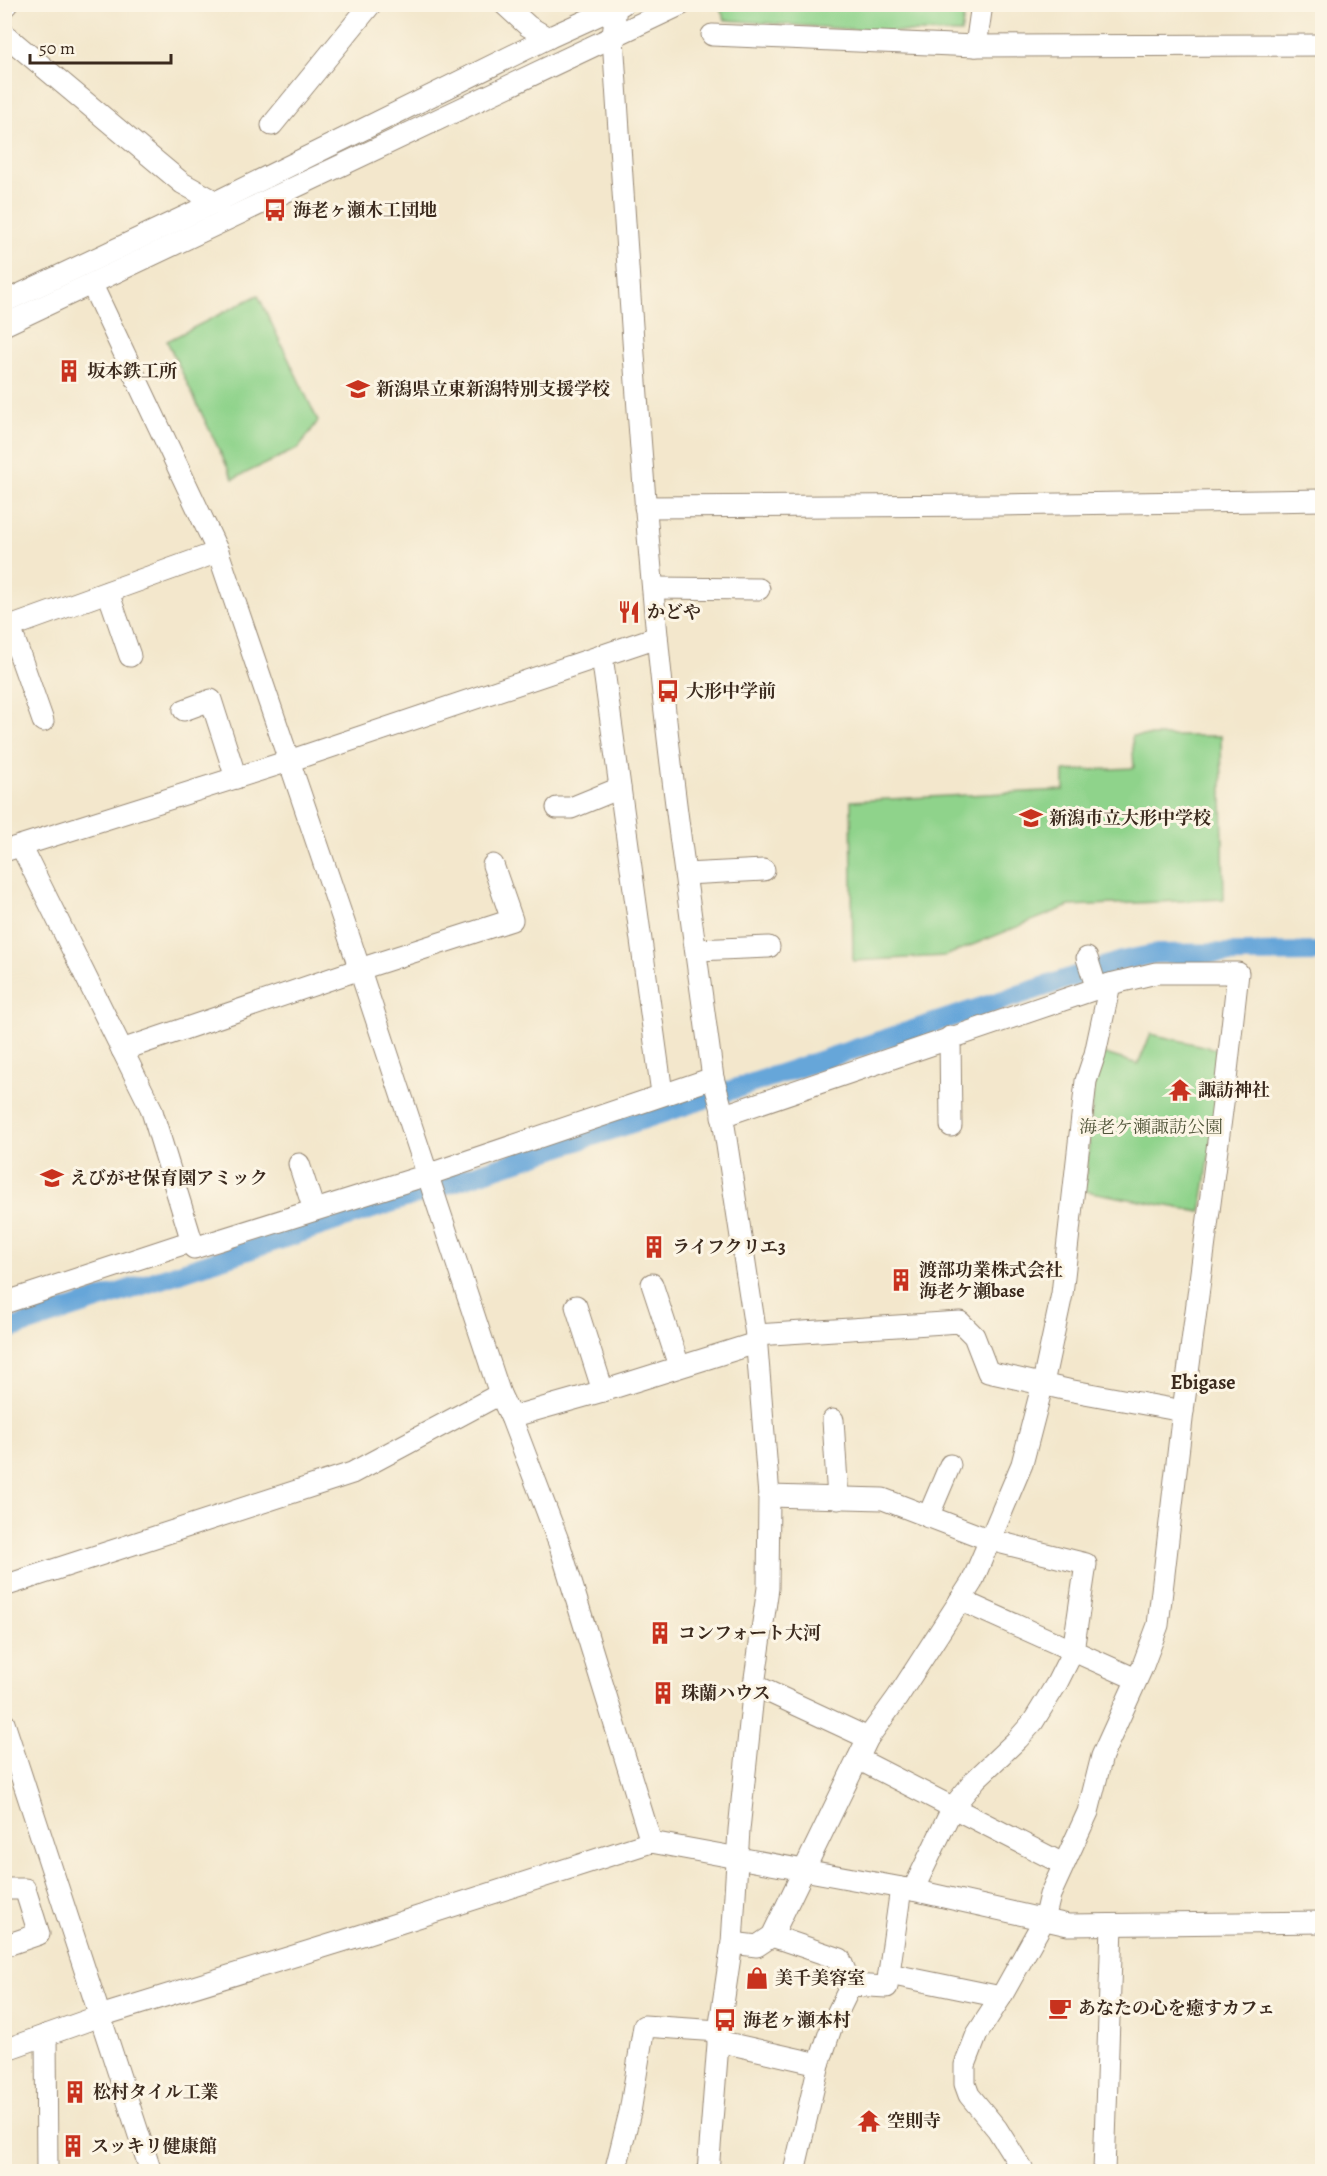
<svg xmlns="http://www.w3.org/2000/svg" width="1327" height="2176" font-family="Alegreya,'Noto Serif JP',serif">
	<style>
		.green { fill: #8fd38b; stroke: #657e54; stroke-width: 1.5 }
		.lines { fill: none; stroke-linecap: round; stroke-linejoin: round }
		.canal { stroke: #66a6d9; stroke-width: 20 }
		.minor-casing { stroke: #978875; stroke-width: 23 }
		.minor { stroke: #fff; stroke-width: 21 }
		.labels { text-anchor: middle; stroke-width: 6; stroke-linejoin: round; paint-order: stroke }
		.poi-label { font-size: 18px; font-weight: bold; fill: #3b2a1e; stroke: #fcf5e5; text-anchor: start }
		.park-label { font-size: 18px; fill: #505439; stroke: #fcf5e5 }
		.neighbourhood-label { font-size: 20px; font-weight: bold; fill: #3b2a1e; stroke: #fcf5e5 }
	</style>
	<rect width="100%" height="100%" fill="#fcf5e5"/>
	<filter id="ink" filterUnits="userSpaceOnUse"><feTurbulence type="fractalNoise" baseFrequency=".0167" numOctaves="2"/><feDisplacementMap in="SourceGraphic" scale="12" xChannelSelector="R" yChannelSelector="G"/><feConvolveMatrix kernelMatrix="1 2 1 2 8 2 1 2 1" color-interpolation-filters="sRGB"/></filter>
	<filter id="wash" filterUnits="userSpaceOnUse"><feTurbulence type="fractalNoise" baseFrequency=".008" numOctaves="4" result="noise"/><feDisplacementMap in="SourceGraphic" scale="24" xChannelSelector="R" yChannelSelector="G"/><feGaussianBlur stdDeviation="1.35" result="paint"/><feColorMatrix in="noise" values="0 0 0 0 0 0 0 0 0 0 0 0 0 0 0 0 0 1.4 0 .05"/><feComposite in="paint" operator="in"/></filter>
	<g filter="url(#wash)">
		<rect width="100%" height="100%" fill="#f3e7cc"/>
		<g class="green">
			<polygon points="729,4 966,4 966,5 961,33 873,31 725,20 720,9"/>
			<polygon points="258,295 318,421 299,448 233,479 167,341"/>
			<polygon points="1132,736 1221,736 1224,899 1069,906 945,956 853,961 851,801 1064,790 1064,771 1134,768"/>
			<polygon points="1151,1034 1225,1051 1201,1212 1085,1191 1094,1080 1102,1053 1138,1064"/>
		</g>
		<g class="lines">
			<polyline class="canal" points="4,1331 1121,961 1156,954 1322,952"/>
		</g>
	</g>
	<g filter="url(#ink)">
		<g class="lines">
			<g class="minor-casing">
				<g id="minor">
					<polyline points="504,4 528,26 548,38"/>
					<path d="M616,4L613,38C626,237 638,437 657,635C671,783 693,930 713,1078L721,1106L756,1335L769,1496L768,1588L754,1685L739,1830L732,1943L719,2031L708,2172"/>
					<polyline points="4,7 7,4"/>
					<polyline points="4,34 182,183 216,202"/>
					<polyline points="712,35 976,46 1322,45"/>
					<polyline points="976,46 982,4"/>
					<polyline points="272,125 371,4"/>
					<polyline points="92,285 218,552 349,937 500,1394 511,1417 559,1543 651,1842"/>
					<polyline points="4,302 216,202 548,38 623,4"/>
					<polyline points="4,325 682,4"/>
					<polyline points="645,507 1000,505 1322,500"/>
					<polyline points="653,588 759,589"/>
					<polyline points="108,592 130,656"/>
					<polyline points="4,625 10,627 218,552"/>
					<polyline points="10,627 43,721"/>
					<polyline points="602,656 661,1086"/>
					<polyline points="184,710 211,700 236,778"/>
					<polyline points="557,808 571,808 620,788"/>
					<polyline points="21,846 151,1108 194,1248 427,1175 713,1078"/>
					<polyline points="4,851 289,761 657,637"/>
					<polyline points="685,874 764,870"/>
					<polyline points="696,950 769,947"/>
					<polyline points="1087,958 1097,989"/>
					<polyline points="950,1037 951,1126"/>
					<polyline points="122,1050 360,969 512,920 493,865"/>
					<polyline points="722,1116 1110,984 1156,973 1238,973 1226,1080 1183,1411 1158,1625 1142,1668 1102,1756 1088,1812 1050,1895 1044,1920 1001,1997 977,2034 965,2065 965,2084 969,2095 997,2129 1024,2172"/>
					<polyline points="299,1164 314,1210"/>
					<polyline points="652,1284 679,1366"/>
					<polyline points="4,1303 192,1241"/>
					<polyline points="576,1306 603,1391"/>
					<polyline points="756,1335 960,1322 974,1336 988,1372 1068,1390 1183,1411"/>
					<polyline points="511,1417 603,1391 756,1343"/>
					<polyline points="833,1420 838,1499"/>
					<polyline points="769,1496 883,1499 990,1540 1086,1564 1073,1651 1057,1683 1033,1722 1018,1739 976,1779 953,1807 913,1890"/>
					<polyline points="928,1517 950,1465"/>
					<polyline points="4,1586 352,1473 500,1394"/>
					<polyline points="960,1600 1136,1679"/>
					<polyline points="754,1685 868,1738"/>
					<polyline points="4,1723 151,2172"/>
					<polyline points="858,1759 1063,1864"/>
					<polyline points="4,1889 25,1889 39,1934 4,1946"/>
					<polyline points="772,1936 840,1959 851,1985 833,2022 819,2064 794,2172"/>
					<polyline points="732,1943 757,1946 772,1936 868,1738 897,1698 972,1582 1022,1464 1043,1383 1062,1294 1086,1081 1095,1054 1110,984"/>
					<polyline points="889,1974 1001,1997"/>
					<polyline points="851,1985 887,1987 901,1888"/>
					<polyline points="46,2035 47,2172"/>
					<polyline points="718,2041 819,2064"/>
					<polyline points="4,2050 100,2016 362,1935 651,1842 913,1890 1068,1925 1322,1922"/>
					<polyline points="615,2172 630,2112 644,2026 719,2031"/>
					<polyline points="1104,2172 1112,1925"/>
				</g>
			</g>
			<use href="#minor" class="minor"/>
		</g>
	</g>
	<defs>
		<g id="bus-bare" transform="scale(1.8)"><path d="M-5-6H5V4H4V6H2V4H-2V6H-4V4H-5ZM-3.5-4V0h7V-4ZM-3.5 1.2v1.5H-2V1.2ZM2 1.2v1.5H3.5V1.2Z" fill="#c8321e" stroke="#fcf5e5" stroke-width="2.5" paint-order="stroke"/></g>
		<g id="building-bare" transform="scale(1.8)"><path d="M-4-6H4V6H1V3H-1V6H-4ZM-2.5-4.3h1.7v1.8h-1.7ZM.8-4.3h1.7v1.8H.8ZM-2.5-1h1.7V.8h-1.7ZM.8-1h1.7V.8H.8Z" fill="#c8321e" stroke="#fcf5e5" stroke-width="2.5" paint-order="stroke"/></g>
		<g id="school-bare" transform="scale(1.8)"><path d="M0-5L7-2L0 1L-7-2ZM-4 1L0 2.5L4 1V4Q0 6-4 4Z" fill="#c8321e" stroke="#fcf5e5" stroke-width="2.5" paint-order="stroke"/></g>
		<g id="restaurant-bare" transform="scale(1.8)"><path d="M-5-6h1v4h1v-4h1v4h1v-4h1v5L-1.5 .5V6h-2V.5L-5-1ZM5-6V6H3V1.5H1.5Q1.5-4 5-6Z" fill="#c8321e" stroke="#fcf5e5" stroke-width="2.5" paint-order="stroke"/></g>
		<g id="temple-bare" transform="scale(1.8)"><path d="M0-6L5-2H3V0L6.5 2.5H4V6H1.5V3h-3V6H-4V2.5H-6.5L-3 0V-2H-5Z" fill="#c8321e" stroke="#fcf5e5" stroke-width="2.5" paint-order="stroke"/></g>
		<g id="shop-bare" transform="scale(1.8)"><path d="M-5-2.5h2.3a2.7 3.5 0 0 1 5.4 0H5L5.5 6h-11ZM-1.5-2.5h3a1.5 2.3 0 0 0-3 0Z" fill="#c8321e" stroke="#fcf5e5" stroke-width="2.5" paint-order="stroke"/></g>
		<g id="cafe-bare" transform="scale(1.8)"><path d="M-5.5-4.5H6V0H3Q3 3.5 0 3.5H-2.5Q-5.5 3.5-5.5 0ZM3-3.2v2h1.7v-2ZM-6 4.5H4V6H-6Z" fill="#c8321e" stroke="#fcf5e5" stroke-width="2.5" paint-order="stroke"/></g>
	</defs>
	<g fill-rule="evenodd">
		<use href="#bus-bare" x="275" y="210"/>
		<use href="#building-bare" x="69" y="371"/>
		<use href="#school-bare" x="358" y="389"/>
		<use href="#restaurant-bare" x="629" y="612"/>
		<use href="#bus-bare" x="668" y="691"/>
		<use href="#school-bare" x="1031" y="818"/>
		<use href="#temple-bare" x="1180" y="1090"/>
		<use href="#school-bare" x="52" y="1178"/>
		<use href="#building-bare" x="654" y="1247"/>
		<use href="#building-bare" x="901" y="1280"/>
		<use href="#building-bare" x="660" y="1633"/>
		<use href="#building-bare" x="663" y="1693"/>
		<use href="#shop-bare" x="757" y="1978"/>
		<use href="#cafe-bare" x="1060" y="2008"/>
		<use href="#bus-bare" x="725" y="2020"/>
		<use href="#building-bare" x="75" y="2092"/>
		<use href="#temple-bare" x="869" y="2121"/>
		<use href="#building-bare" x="73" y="2146"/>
	</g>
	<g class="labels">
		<g class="poi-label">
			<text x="293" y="216">海老ヶ瀬木工団地</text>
			<text x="87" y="377">坂本鉄工所</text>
			<text x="376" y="395">新潟県立東新潟特別支援学校</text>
			<text x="647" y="618">かどや</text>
			<text x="686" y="697">大形中学前</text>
			<text x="1049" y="824">新潟市立大形中学校</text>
			<text x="1198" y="1096">諏訪神社</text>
			<text x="70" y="1184">えびがせ保育園アミック</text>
			<text x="672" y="1253">ライフクリエ3</text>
			<text x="919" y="1276">渡部功業株式会社<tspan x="919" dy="21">海老ケ瀬base</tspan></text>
			<text x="678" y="1639">コンフォート大河</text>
			<text x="681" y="1699">珠蘭ハウス</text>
			<text x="775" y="1984">美千美容室</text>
			<text x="1078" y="2014">あなたの心を癒すカフェ</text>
			<text x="743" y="2026">海老ヶ瀬本村</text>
			<text x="93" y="2098">松村タイル工業</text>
			<text x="887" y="2127">空則寺</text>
			<text x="91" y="2152">スッキリ健康館</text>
		</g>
		<g class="park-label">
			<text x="1151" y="1133">海老ケ瀬諏訪公園</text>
		</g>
		<g class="neighbourhood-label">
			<text x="1203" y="1389">Ebigase</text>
		</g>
	</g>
	<rect width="1327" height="2176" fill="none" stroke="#fcf5e5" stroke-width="24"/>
	<path d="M30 54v9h141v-9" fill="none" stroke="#3b2a1e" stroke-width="3"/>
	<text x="39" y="54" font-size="18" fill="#3b2a1e" stroke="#fcf5e5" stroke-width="4.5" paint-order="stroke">50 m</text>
</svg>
